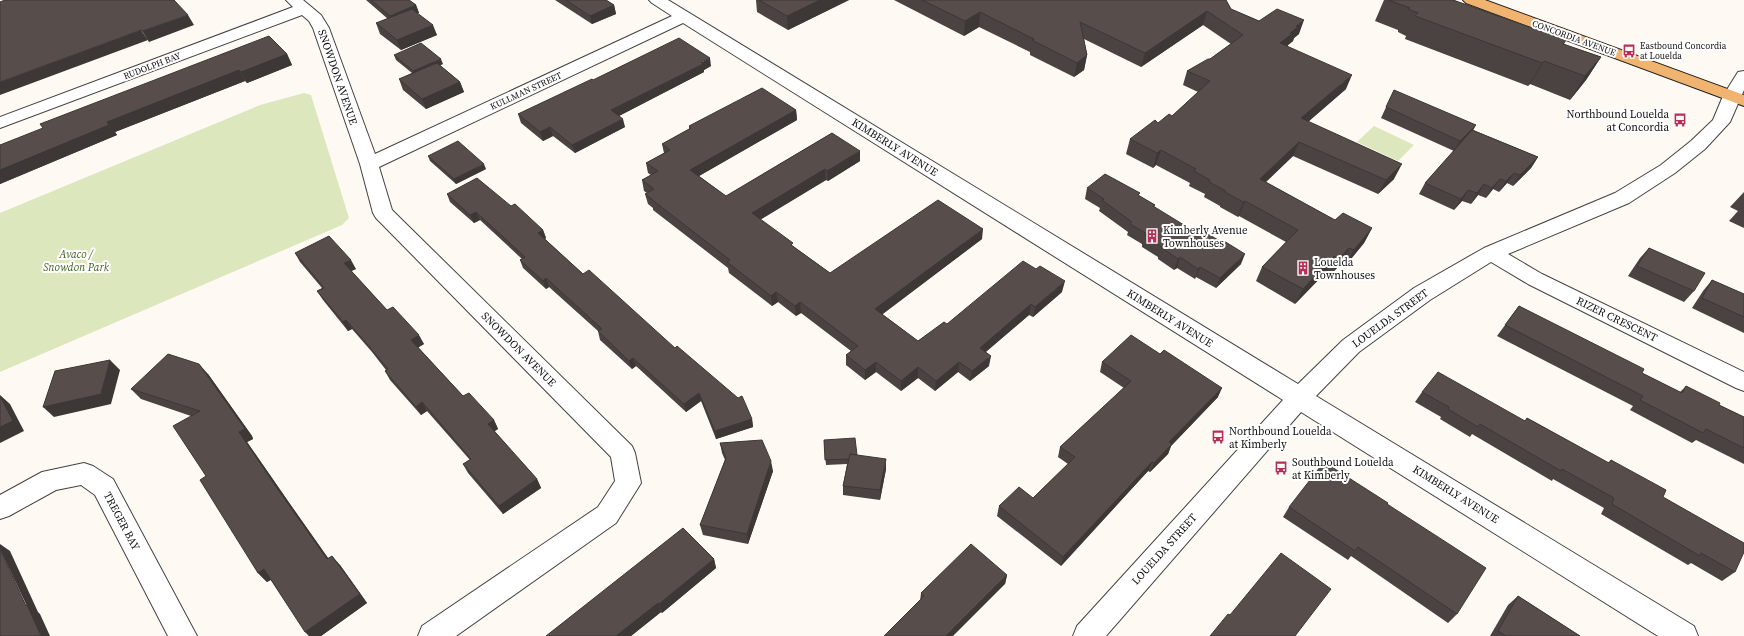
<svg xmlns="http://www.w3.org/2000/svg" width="1744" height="636" font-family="'Source Serif 4',serif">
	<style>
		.green { fill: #dde7bd }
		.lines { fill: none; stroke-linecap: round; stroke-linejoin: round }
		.minor-casing { stroke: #424242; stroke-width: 2 }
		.major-casing { stroke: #202020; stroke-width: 2 }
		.minor { fill: #fff; fill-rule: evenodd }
		.major { fill: #f0b370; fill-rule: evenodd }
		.wall { fill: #4b4341 }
		.shaded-wall { fill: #3d3735 }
		.building { fill: #574e4c; stroke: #3d3735 }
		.labels { text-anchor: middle; stroke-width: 4; stroke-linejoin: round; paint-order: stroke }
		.far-street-label { font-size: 9px; fill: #0f0f0f; stroke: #fff }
		.far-poi-label { font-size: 9px; fill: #0f0f0f; stroke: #fff; text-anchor: start }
		.street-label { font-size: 11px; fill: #0f0f0f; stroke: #fff }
		.poi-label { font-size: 11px; fill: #0f0f0f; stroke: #fff; text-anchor: start }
		.park-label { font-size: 11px; font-style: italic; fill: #3f6323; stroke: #fff }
	</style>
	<rect width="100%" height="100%" fill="#fef9f2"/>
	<g class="green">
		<polygon points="304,93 311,95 349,218 342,225 0,372 0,213 260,105"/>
		<polygon points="1374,126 1414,145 1398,161 1357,142"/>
	</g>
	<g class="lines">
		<g class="minor-casing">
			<g id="minor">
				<polygon points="286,0 303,0 321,15 329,28 375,154 672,16 652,3 649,0 668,0 1298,384 1343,340 1414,288 1484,248 1615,193 1661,165 1691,141 1713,120 1723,96 1738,72 1744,71 1744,90 1730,122 1705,149 1675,173 1629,203 1508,254 1542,274 1744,372 1744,391 1736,388 1528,284 1491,262 1430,300 1359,352 1316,396 1694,626 1698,636 1658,636 1301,412 1106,636 1073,636 1077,626 1283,400 683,23 379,167 392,210 632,446 635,453 641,483 616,523 456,636 418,636 422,626 598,507 615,481 611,457 376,218 373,213 360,164 313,28 309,21 302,15 0,128 0,117 293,7"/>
				<polygon points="84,463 93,466 113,479 197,636 168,636 95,495 81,485 56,490 9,516 0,519 0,495 42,472"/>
			</g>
		</g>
		<g class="major-casing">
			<polygon id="major" points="1463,0 1485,0 1744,95 1744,106 1466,3"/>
		</g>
		<use href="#minor" class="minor"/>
		<use href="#major" class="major"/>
	</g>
	<g class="wall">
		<polygon points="366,0 409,0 416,5 419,13 417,13 437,35 401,50 380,34 376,23 388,19"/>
		<polygon points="555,0 606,0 614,5 616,14 592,24"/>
		<polygon points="756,0 849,0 788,30 757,12"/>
		<polygon points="894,0 1226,0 1231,9 1259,21 1299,34 1294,38 1293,41 1288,45 1287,47 1346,89 1308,122 1394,179 1378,194 1293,156 1266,182 1335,220 1372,228 1364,243 1346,265 1342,263 1332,273 1327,271 1295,304 1256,281 1262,267 1286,242 1239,216 1238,217 1220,207 1220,206 1204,197 1205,194 1189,186 1190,183 1156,165 1153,168 1126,154 1130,139 1158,123 1172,116 1198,92 1183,85 1187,71 1210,59 1231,44 1203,25 1141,67 1084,39 1087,55 1084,70 1074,77 1030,55 1030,52 979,27 964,36"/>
		<polygon points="1384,0 1453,0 1566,40 1564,44 1601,57 1586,80 1570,100 1530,84 1528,86 1405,39 1406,36 1398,32 1398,30 1375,21"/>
		<polygon points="287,54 292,65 247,83 245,81 115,132 117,135 0,184 0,145"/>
		<polygon points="394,55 443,64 440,65 460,82 464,92 426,109 403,90 399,79 412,73 396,60"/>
		<polygon points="711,66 704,70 704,72 619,116 625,127 575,153 553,136 543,141 521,123 518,114 593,80"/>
		<polygon points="1394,90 1473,130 1538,157 1531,168 1513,186 1507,183 1499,192 1493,189 1486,198 1478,195 1471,204 1462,201 1454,210 1419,194 1425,183 1454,151 1381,118"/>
		<polygon points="796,110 797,120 699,176 726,196 832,133 860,161 828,181 826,180 760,220 793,246 830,273 982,239 882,314 918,341 947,324 1062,292 1033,317 1029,315 986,352 989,366 970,381 958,372 935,391 918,378 901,391 876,372 865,380 846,365 846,355 851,351 801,313 796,316 778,302 772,306 729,273 728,268 653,210 653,208 648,204 645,194 647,193 644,191 642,180 651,175 648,173 646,163 664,153 662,144 689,129 689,126"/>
		<polygon points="428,156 486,169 456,184 430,161"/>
		<polygon points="1087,188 1139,196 1155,205 1154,207 1241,264 1216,288 1196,277 1195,279 1177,268 1174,270 1158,259 1158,257 1142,247 1142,244 1127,235 1128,232 1099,211 1100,208 1085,199"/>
		<polygon points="1744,192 1744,228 1729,221 1738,211 1730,207"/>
		<polygon points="447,194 511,206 543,230 546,238 545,239 583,274 752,419 753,427 716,439 701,401 686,412 636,366 632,369 600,340 598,331 549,287 546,289 523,268 520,260 522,259 480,220 474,223 450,202"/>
		<polygon points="1649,248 1694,291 1684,302 1628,276 1640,258"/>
		<polygon points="295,253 356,269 351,271 387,310 424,344 418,347 463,396 494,420 498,429 494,431 537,479 541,488 503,514 468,473 463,464 470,460 427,411 421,415 390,380 385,371 386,370 372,352 352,329 348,331 323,300 317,291 322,288 300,262"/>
		<polygon points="1712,280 1744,294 1744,333 1692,308 1703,291"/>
		<polygon points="1519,306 1642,373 1680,392 1686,386 1719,405 1744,417 1744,464 1696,440 1692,443 1630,410 1633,406 1497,336"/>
		<polygon points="1102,362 1218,397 1171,446 1168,454 1150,472 1148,471 1061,566 997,516 999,506 1033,498 1068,464 1058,457 1060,447 1124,388 1100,372"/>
		<polygon points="208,374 252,436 253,439 247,442 290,504 328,558 340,565 367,603 321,636 309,636 271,580 267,582 258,573 206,476 191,416 141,399 131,389"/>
		<polygon points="1422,392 1525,421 1527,418 1608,463 1611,460 1663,497 1735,572 1722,581 1691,563 1688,565 1601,514 1604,508 1553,479 1552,481 1472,434 1470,437 1440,419 1441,417 1415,402"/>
		<polygon points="824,440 886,469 880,500 843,495 843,486 847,464 826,465"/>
		<polygon points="720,443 773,471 748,544 703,535 700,525 725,460 722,453"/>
		<polygon points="1387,504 1457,614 1448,623 1351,556 1348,560 1283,517 1289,507"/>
		<polygon points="714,559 716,568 662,613 661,612 631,636 546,636"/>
		<polygon points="1007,575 1005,584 920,601 921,593"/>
		<polygon points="1518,596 1580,636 1490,636 1508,605"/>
	</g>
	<g class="shaded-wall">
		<polygon points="820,0 849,0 788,30 787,16"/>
		<polygon points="416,5 419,13 393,23 390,16"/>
		<polygon points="614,5 616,14 592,24 590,16"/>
		<polygon points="1207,11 1203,25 1141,67 1145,53"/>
		<polygon points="980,12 979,27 964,36 965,21"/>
		<polygon points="188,15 194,25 149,42 142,31"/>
		<polygon points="1304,20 1299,34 1294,38 1293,41 1288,45 1287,48 1280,43 1296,26"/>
		<polygon points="433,25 437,35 401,50 397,40"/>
		<polygon points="141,30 148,40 0,95 0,82"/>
		<polygon points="287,54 292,65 247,83 241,72"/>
		<polygon points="1087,55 1084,70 1074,77 1077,63"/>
		<polygon points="1601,57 1586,80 1570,100 1585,76"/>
		<polygon points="710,58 711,66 704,70 704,72 613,119 611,110"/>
		<polygon points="441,59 443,64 415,76 413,71"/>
		<polygon points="1544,61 1530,84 1528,86 1542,63"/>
		<polygon points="239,70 245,81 115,132 117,135 0,184 0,170 107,122"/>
		<polygon points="1352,75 1346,89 1295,133 1301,118"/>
		<polygon points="460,82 464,92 426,109 422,99"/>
		<polygon points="796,110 797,120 692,180 690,170"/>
		<polygon points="623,119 625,127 575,153 572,145"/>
		<polygon points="1476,125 1470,136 1454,151 1460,141"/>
		<polygon points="550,127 553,136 543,141 540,132"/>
		<polygon points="1299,142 1293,156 1254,193 1260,179"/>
		<polygon points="1161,150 1156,165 1153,168 1157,153"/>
		<polygon points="860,151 860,161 828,181 827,171"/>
		<polygon points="1538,157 1531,168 1513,186 1520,175"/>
		<polygon points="484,164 486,169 456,184 454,179"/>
		<polygon points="1402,164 1394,179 1378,194 1386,180"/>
		<polygon points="825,169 826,180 753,224 752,213"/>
		<polygon points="1514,173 1507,183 1499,192 1506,181"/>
		<polygon points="1500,179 1493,189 1486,198 1492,188"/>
		<polygon points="1484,184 1478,195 1471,204 1477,193"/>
		<polygon points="1468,190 1462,201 1454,210 1461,199"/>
		<polygon points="1245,201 1239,216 1238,217 1243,202"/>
		<polygon points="476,212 480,220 474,223 470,215"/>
		<polygon points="1372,228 1364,243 1346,265 1354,250"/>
		<polygon points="983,229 982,239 875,320 875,309"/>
		<polygon points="543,230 546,238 541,241 538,233"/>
		<polygon points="1349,248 1342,263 1332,273 1339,259"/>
		<polygon points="1245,254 1241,264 1216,288 1220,278"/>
		<polygon points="1334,256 1327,271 1295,304 1303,289"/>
		<polygon points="1180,257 1177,268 1174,270 1178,259"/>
		<polygon points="351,260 356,269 349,272 344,263"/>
		<polygon points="1200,267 1196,277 1195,279 1198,269"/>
		<polygon points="546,278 549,287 546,289 543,281"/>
		<polygon points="1065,281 1062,292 1033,317 1035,307"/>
		<polygon points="776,292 778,302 772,306 771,296"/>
		<polygon points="800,302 801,313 796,316 795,306"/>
		<polygon points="1031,304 1029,315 978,358 980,348"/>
		<polygon points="346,320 352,329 348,331 343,322"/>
		<polygon points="419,335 424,344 416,349 411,340"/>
		<polygon points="991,356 989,366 970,381 972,371"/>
		<polygon points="633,358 636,366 632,369 629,361"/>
		<polygon points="110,360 120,370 111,404 54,417 43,407"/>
		<polygon points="876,362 876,372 865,380 865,370"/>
		<polygon points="959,362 958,372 935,391 936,381"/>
		<polygon points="199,364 208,374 252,436 253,439 247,442 290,504 335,568 327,559 281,494 239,432"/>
		<polygon points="918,367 918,378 901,391 901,381"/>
		<polygon points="1222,388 1218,397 1171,446 1168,454 1150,472 1154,463 1169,442"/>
		<polygon points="699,393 701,401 686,412 684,404"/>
		<polygon points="0,395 10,404 24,431 0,443"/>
		<polygon points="422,402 427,411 421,415 416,407"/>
		<polygon points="752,419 753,427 716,439 715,431"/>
		<polygon points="494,420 498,429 492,433 488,424"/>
		<polygon points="886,459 886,469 880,500 880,490"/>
		<polygon points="771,461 773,471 748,544 747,534"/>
		<polygon points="1152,462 1148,471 1061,566 1063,557"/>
		<polygon points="537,479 541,488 503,514 499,506"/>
		<polygon points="0,544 10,551 38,612 40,614 50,636 41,636 0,549"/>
		<polygon points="332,556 340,565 367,603 321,636 309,636 305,632"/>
		<polygon points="714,559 716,568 662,613 659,604"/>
		<polygon points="264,569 273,578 267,582 258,573"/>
		<polygon points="1007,575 1005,584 953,636 946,636"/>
		<polygon points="658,603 661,612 631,636 616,636"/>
	</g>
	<g class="building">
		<polygon points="5,0 174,0 188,15 142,31 141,30 0,82 0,2"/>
		<polygon points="371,0 409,0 416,5 390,16"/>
		<polygon points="566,0 606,0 614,5 590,16"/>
		<polygon points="759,0 820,0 787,16"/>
		<polygon points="922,0 1226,0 1231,9 1259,21 1277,9 1304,20 1296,26 1298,27 1290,33 1292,34 1280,43 1352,75 1301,118 1402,164 1386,180 1299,142 1260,179 1335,220 1343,213 1372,228 1354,250 1349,248 1339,259 1334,256 1303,289 1262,267 1298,230 1245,201 1243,202 1225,192 1226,191 1209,182 1210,180 1194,171 1196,169 1161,150 1157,153 1130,139 1155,120 1158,123 1169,114 1172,116 1210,81 1187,71 1208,59 1210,59 1243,35 1207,11 1145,53 1080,22 1087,55 1077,63 1032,40 1034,39 980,12 965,21"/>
		<polygon points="1388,0 1453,0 1566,40 1563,44 1601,57 1585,76 1544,61 1542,63 1415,16 1418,13 1408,9 1410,8"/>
		<polygon points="412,9 433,25 397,40 376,23"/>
		<polygon points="269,36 287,54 241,72 239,70 107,122 109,125 0,170 0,145 43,128 40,124"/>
		<polygon points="679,38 710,58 701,62 703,64 611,110 623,119 572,145 550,127 540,132 518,114 592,79 593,80"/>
		<polygon points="421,43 441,59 413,71 394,55"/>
		<polygon points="437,63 460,82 422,99 399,79"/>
		<polygon points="762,88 796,110 690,170 726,196 832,133 860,151 827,171 825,169 752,213 793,243 791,245 830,273 938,200 983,229 875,309 918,341 944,322 947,324 1023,261 1036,269 1040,266 1065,281 1035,307 1031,304 980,348 991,356 972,371 959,362 936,381 918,367 901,381 876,362 865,370 846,355 858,346 800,302 795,306 776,292 771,296 727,262 730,260 651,199 652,199 645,194 654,189 642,180 658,171 646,163 670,150 662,144 691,128 689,126"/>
		<polygon points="1394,90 1476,125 1460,141 1386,107"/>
		<polygon points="1472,130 1538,157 1520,175 1514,173 1506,181 1500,179 1492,188 1484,184 1477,193 1468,190 1461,199 1425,183"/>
		<polygon points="458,141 484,164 454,179 428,156"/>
		<polygon points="1105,174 1140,193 1138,195 1155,205 1153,206 1184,225 1200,234 1204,232 1222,242 1224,241 1245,254 1220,278 1200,267 1198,269 1180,257 1178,259 1162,248 1161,246 1145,236 1147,234 1130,224 1132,222 1102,200 1104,199 1087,188"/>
		<polygon points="477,178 511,206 515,204 543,230 538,233 583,274 589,270 675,348 677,346 738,398 742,396 752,419 715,431 699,393 684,404 633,358 629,361 598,331 602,329 546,278 543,281 520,260 525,257 476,212 470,215 447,194"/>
		<polygon points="329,236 351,260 344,263 387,310 393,307 419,335 411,340 463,396 469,393 494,420 488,424 537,479 499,506 463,464 471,459 422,402 416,407 385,371 388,369 366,343 346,320 343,322 317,291 324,288 295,253"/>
		<polygon points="1649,248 1705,273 1694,291 1637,266"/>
		<polygon points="1712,280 1744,294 1744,317 1702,298"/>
		<polygon points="1519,306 1644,369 1642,373 1682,393 1686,386 1720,403 1719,405 1744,417 1744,448 1706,429 1703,433 1640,400 1643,396 1505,325"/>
		<polygon points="1131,335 1160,354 1164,350 1222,388 1169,442 1172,444 1154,463 1152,462 1063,557 999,506 1019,487 1033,498 1075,457 1060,447 1131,381 1102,362"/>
		<polygon points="168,354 199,364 243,426 245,429 239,432 281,494 327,559 332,556 360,594 305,632 264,569 258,573 200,480 206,476 173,426 200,411 131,389"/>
		<polygon points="110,360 101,394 43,407 55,371"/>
		<polygon points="1438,372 1525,421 1527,418 1609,463 1611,460 1666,490 1663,497 1744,543 1744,552 1735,572 1701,553 1700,556 1612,504 1614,498 1562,469 1561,471 1480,424 1478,427 1448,409 1449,407 1422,392"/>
		<polygon points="0,396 13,421 0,427"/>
		<polygon points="855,438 857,455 850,454 849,459 825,460 824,440"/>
		<polygon points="762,440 771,461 747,534 700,525 726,458 720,443"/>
		<polygon points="850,454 886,459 880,490 843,486"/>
		<polygon points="1324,462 1388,503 1387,504 1486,568 1457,614 1358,547 1355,551 1289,507"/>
		<polygon points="683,528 714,559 659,604 658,603 616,636 546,636"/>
		<polygon points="971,544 1007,575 946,636 884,636 924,596 921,593"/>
		<polygon points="0,549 26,606 27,605 41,636 0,636"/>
		<polygon points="1281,553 1331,589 1295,636 1210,636 1228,614 1230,615"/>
		<polygon points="1518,596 1580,636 1506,636 1498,631"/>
	</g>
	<defs>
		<g id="bus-bare" transform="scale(1.08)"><path d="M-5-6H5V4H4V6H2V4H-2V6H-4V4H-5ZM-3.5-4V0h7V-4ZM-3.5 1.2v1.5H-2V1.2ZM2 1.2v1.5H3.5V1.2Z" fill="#b72f55" stroke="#fff" stroke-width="2.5" paint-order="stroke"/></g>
		<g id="building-bare" transform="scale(1.08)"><path d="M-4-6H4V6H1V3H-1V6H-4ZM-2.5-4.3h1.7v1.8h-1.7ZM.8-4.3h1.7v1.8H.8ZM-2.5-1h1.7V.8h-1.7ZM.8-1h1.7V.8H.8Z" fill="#b72f55" stroke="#fff" stroke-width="2.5" paint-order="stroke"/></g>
	</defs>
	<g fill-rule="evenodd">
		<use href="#bus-bare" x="1629" y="51"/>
		<use href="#bus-bare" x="1680" y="120"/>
		<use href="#building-bare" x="1152" y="236"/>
		<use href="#building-bare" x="1303" y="268"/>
		<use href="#bus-bare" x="1218" y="437"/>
		<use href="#bus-bare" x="1281" y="468"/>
	</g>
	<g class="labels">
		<g class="far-street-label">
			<text transform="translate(1574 38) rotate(20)" y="3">CONCORDIA AVENUE</text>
			<text transform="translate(152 66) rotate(-21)" y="3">RUDOLPH BAY</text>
			<text transform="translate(526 91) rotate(-25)" y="3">KULLMAN STREET</text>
		</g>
		<g class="far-poi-label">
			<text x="1640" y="49">Eastbound Concordia<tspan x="1640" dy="10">at Louelda</tspan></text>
		</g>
		<g class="street-label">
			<text transform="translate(338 77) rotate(71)" y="4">SNOWDON AVENUE</text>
			<text transform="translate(895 147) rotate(32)" y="4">KIMBERLY AVENUE</text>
			<text transform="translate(1170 318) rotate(32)" y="4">KIMBERLY AVENUE</text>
			<text transform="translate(1390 318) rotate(-36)" y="4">LOUELDA STREET</text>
			<text transform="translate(1617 319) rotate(26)" y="4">RIZER CRESCENT</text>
			<text transform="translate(519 349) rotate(45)" y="4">SNOWDON AVENUE</text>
			<text transform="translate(1456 494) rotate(32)" y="4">KIMBERLY AVENUE</text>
			<text transform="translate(122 521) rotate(62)" y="4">TREGER BAY</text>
			<text transform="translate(1164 549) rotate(-48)" y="4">LOUELDA STREET</text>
		</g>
		<g class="poi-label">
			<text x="1669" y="118" text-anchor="end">Northbound Louelda<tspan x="1669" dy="13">at Concordia</tspan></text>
			<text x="1163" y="234">Kimberly Avenue<tspan x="1163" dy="13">Townhouses</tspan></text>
			<text x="1314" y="266">Louelda<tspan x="1314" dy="13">Townhouses</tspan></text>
			<text x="1229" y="435">Northbound Louelda<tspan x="1229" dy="13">at Kimberly</tspan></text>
			<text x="1292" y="466">Southbound Louelda<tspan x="1292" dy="13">at Kimberly</tspan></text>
		</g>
		<g class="park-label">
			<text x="76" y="258">Avaco /<tspan x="76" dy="13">Snowdon Park</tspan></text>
		</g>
	</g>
</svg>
